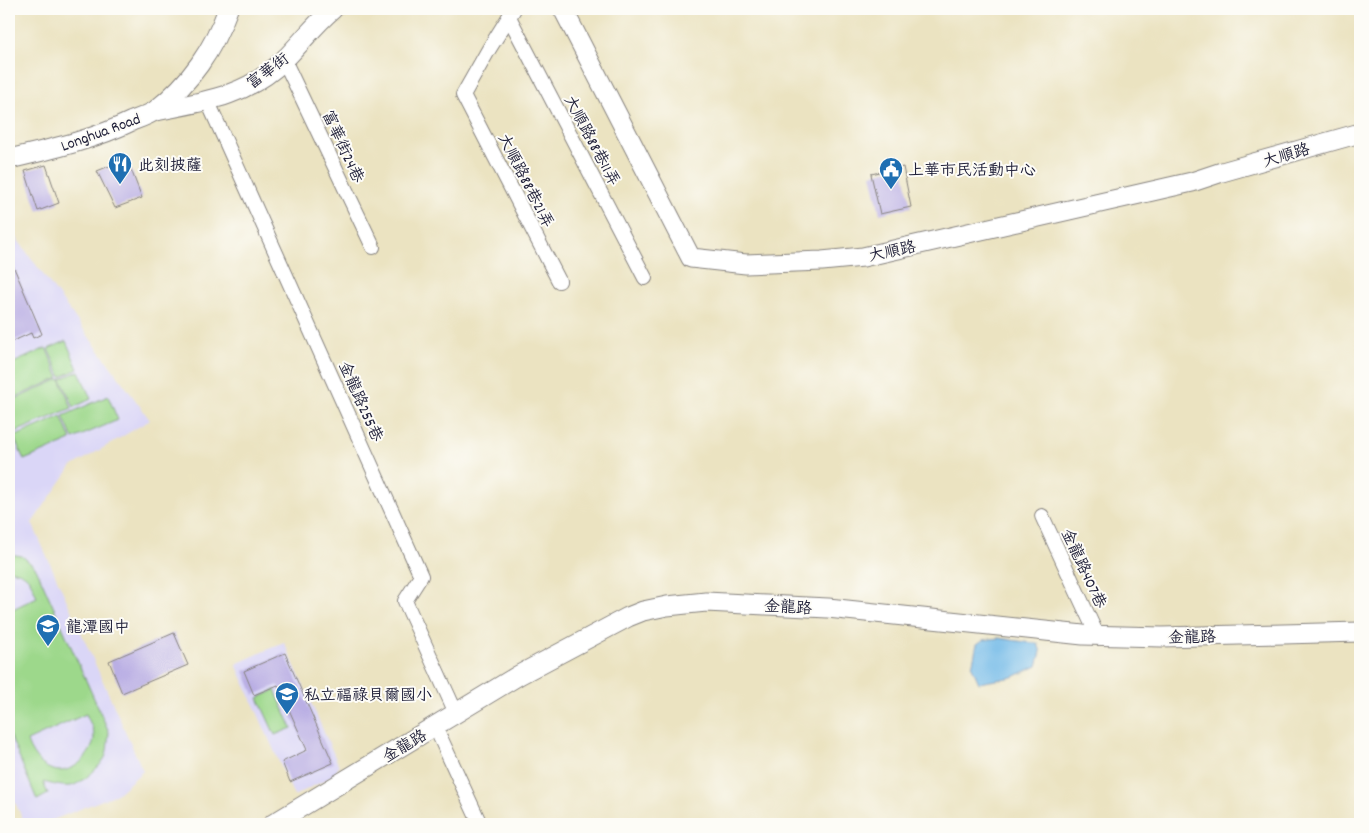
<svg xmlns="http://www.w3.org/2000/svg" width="1369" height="833" font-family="Dekko,'LXGW WenKai TC',sans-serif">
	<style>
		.built { fill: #dad6f7 }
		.green { fill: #9dd88b; stroke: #607d63; fill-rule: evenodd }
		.water { fill: #6eb8e7; stroke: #486d91 }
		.building { fill: #baafe4 }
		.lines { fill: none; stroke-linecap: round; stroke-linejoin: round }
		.street-casing { stroke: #86827e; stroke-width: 16 }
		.secondary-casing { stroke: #86827e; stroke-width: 21 }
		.street { stroke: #fff; stroke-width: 14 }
		.secondary { stroke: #fff; stroke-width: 19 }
		.labels { text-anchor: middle; stroke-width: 4; stroke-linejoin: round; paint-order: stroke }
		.street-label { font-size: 16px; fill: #22223b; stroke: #fdfcf7 }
		.poi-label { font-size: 16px; fill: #22223b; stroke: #fdfcf7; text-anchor: start }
	</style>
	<rect width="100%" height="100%" fill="#fdfcf7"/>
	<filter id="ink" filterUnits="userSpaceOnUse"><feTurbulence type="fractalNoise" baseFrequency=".02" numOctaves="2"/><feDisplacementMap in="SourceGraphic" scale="10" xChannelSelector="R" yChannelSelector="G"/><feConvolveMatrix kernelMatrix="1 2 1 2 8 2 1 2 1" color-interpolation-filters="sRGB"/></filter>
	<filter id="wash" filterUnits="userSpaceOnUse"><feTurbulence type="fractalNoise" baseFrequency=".0096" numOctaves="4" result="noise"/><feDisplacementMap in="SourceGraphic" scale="20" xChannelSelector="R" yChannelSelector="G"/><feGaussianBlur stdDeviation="1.12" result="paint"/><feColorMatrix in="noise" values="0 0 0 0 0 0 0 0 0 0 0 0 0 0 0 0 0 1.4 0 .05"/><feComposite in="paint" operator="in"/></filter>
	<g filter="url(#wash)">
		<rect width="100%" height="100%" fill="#ebe3c1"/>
		<g class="built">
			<polygon points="9,228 150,420 71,467 32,523 143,771 117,794 43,824 25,824 9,789"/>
			<polygon points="284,642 339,766 335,775 294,796 236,664"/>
		</g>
		<g class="green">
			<polygon points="66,341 78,369 61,377 48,349"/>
			<polygon points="46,348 59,378 9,400 9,365"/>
			<polygon points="79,371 91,399 74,407 61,379"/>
			<polygon points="60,379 72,408 13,433 9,422 9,402"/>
			<polygon points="108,396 118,420 73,439 63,416"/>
			<polygon points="61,416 71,440 24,460 14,437"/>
			<path d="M9,554L22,556L36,568L109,732C108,739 108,748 106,755C103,765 81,784 71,786C62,787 52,784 43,782L48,794L37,800L9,733V611L37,597C30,580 29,573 9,570ZM86,714C89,721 94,729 94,736C94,753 76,771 59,771C42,770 31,754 27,741Z"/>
			<polygon points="275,690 292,728 275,735 258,698"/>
		</g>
		<polygon class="water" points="999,638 1038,644 1041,652 1037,666 1013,677 979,683 972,667 977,644 983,640"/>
		<g id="blocks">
			<g class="building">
				<polygon points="127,159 142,198 115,208 97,171"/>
				<polygon points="46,165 59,203 38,211 25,171"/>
				<polygon points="903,167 911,207 880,214 871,174"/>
				<polygon points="9,256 42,334 33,338 31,333 9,343"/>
				<polygon points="174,633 188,665 122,693 109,661"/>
				<polygon points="285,653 333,763 290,782 282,762 307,750 278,685 254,695 244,671"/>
			</g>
		</g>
	</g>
	<g filter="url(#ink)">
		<use href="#blocks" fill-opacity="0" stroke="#86827e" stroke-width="1"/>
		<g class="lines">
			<g class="street-casing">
				<g id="street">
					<polyline points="514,9 489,49 463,95 559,281"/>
					<polyline points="509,17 645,278"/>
					<polyline points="284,60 373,247"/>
					<polyline points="208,102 421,576 405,601 456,713"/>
					<polyline points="1042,516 1097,635"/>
					<polyline points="435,726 480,824"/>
				</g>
			</g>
			<g class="secondary-casing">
				<g id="secondary">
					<polyline points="563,9 691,258 746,264 822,261 863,257 1192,182 1222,172 1360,133"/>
					<path d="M155,111C204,102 248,96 285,59C302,42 315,24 333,9"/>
					<path d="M9,159C51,149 93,140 132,121C140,118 149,115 156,110C191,82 213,50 228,9"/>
					<polyline points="273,824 519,675 628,617 643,611 667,606 706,602 828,608 1083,635 1162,637 1360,632"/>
				</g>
			</g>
			<use href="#street" class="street"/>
			<use href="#secondary" class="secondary"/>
		</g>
	</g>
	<defs>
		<g id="restaurant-pin" transform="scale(1.25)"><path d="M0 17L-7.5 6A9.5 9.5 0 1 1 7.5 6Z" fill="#1f6fb2" stroke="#fdfcf7"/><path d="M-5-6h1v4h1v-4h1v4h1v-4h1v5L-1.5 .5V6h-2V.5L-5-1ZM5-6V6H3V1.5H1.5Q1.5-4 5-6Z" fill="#fff"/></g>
		<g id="civic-pin" transform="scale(1.25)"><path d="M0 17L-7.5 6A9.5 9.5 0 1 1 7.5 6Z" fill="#1f6fb2" stroke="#fdfcf7"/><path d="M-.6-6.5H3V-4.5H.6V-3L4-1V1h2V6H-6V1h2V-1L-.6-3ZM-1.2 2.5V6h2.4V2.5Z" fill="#fff"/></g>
		<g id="school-pin" transform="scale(1.25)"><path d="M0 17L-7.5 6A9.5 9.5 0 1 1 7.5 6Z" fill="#1f6fb2" stroke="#fdfcf7"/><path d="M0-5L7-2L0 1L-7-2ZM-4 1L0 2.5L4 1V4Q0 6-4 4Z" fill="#fff"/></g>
	</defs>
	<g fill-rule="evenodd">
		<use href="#restaurant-pin" x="120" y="164"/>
		<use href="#civic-pin" x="891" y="169"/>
		<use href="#school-pin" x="48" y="626"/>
		<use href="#school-pin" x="287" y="694"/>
	</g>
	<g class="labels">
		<g class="street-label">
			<text transform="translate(267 70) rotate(-37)" y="6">富華街</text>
			<text transform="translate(100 131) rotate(-20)" y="6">Longhua Road</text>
			<text transform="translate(593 140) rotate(62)" y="6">大順路88巷11弄</text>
			<text transform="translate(344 146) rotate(65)" y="6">富華街24巷</text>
			<text transform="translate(1286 154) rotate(-16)" y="6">大順路</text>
			<text transform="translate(527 180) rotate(63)" y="6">大順路88巷21弄</text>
			<text transform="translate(892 250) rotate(-12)" y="6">大順路</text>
			<text transform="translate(362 401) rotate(66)" y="6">金龍路255巷</text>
			<text transform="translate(1085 568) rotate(65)" y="6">金龍路407巷</text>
			<text transform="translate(788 606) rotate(3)" y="6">金龍路</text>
			<text transform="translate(1192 636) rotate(-1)" y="6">金龍路</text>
			<text transform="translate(404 745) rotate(-31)" y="6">金龍路</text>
		</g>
		<g class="poi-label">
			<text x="138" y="170">此刻披薩</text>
			<text x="908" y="175">上華市民活動中心</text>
			<text x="66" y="632">龍潭國中</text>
			<text x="304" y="700">私立福祿貝爾國小</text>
		</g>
	</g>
	<rect width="1369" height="833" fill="none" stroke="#fdfcf7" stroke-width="30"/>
</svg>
